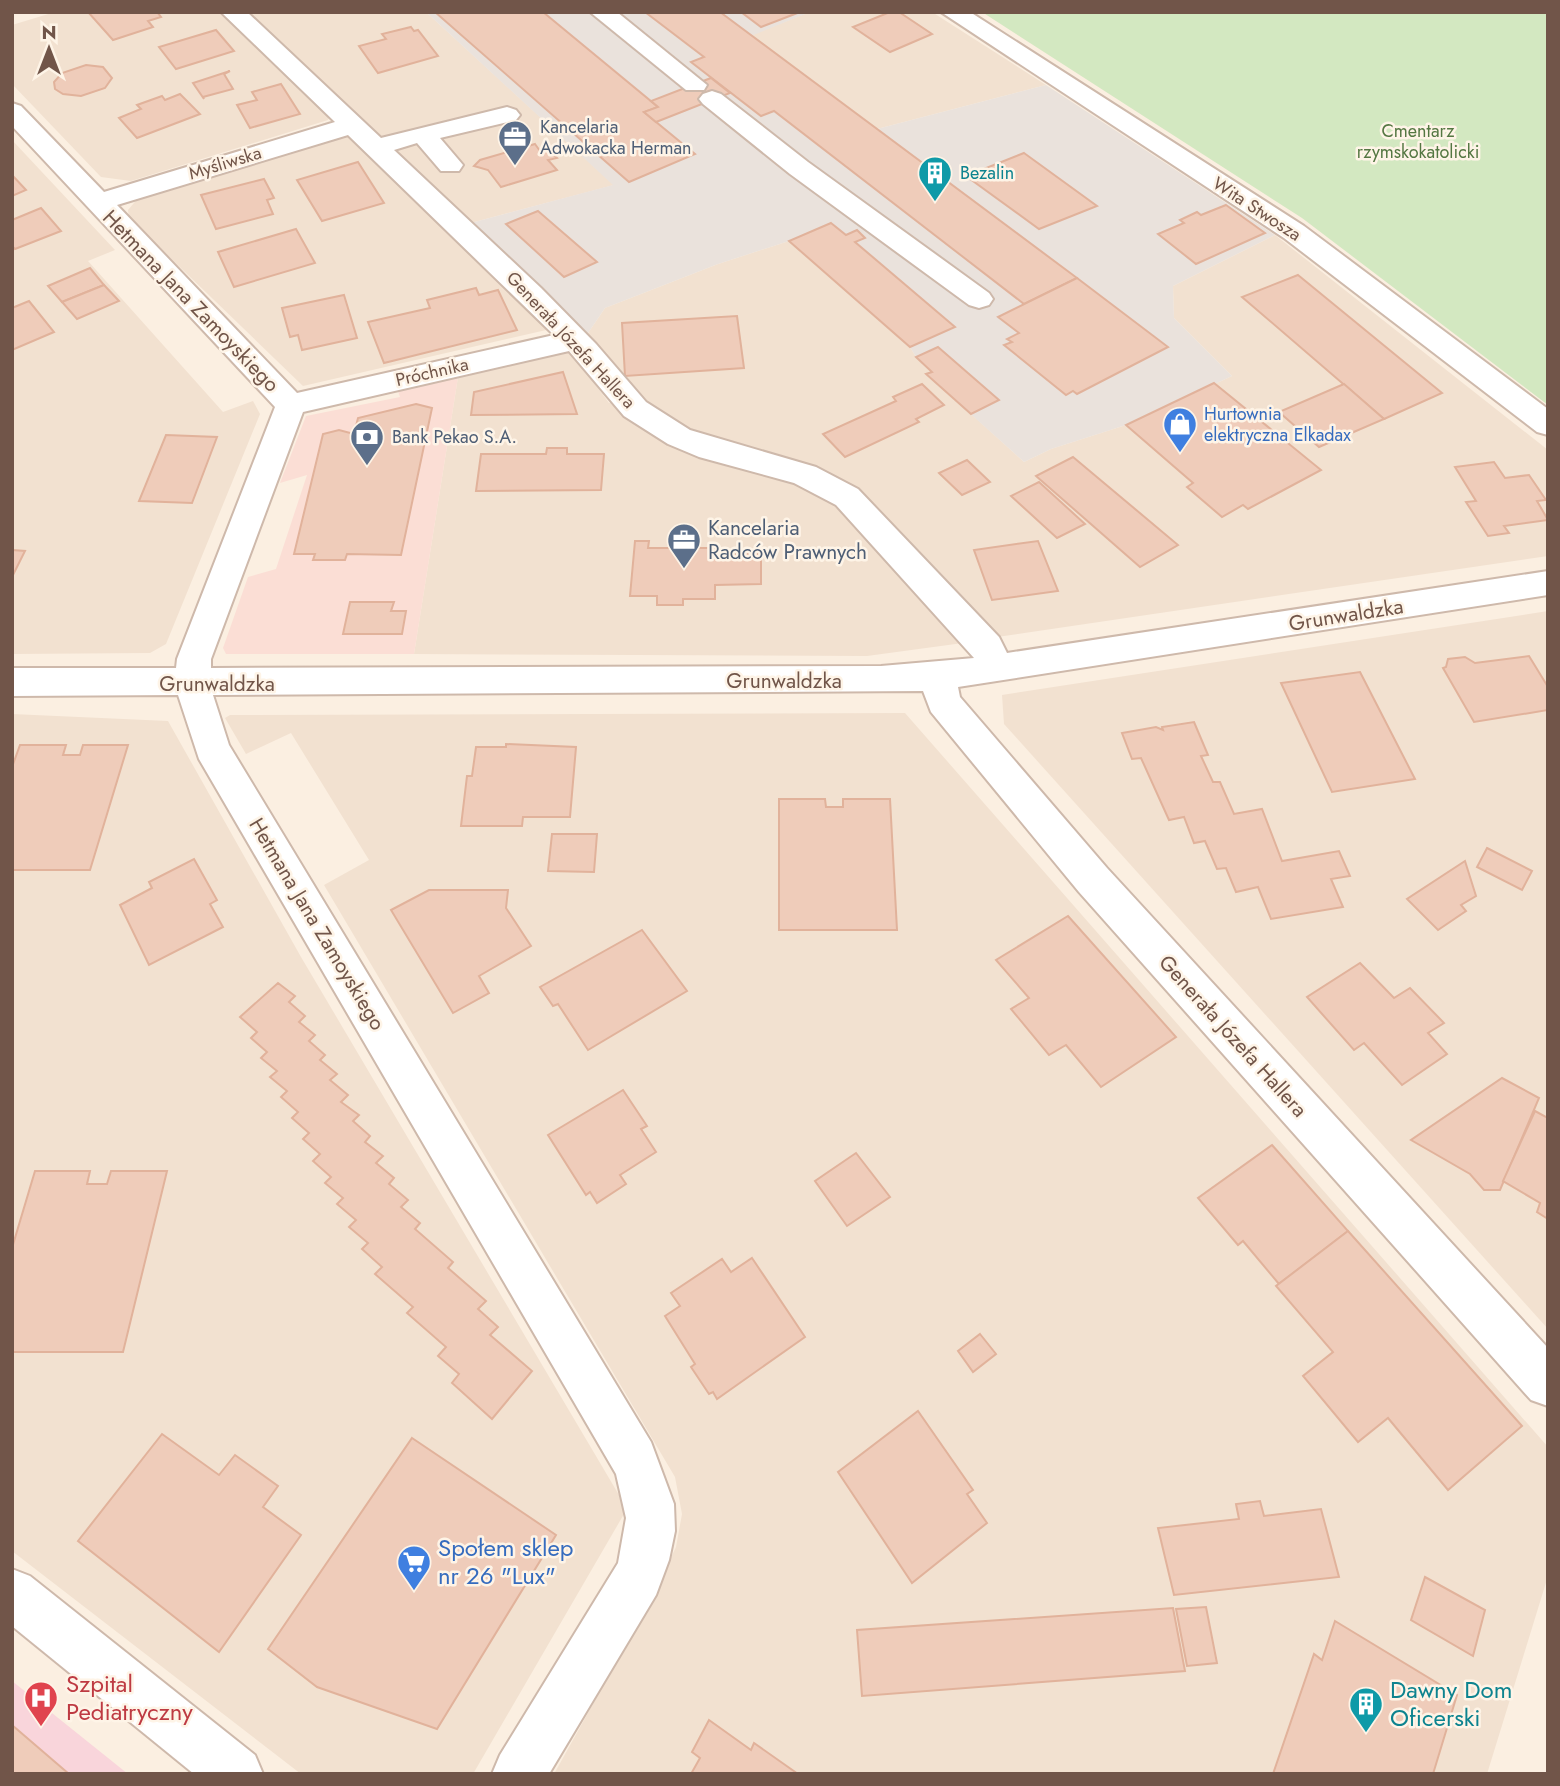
<svg xmlns="http://www.w3.org/2000/svg" width="1560" height="1786" font-family="Jost,sans-serif">
	<style>
		.residential { fill: #f2e1d0 }
		.commercial { fill: #fbded5 }
		.industrial { fill: #eae2dc }
		.medical { fill: #f9d5db }
		.green { fill: #d3e8c1 }
		.building { fill: #efccba; stroke: #e1b29b; stroke-width: 2 }
		.lines { fill: none; stroke-linecap: round; stroke-linejoin: round }
		.minor-casing { stroke: #ceb9ab; stroke-width: 4 }
		.minor { fill: #fff; fill-rule: evenodd }
		.labels { text-anchor: middle; stroke-width: 5; stroke-linejoin: round; paint-order: stroke }
		.far-service-label { font-size: 18px; fill: #4e5e75; stroke: #fef4e7; text-anchor: start }
		.far-park-label { font-size: 18px; fill: #547742; stroke: #fef4e7 }
		.far-street-label { font-size: 18px; fill: #715549; stroke: #fef4e7 }
		.far-culture-label { font-size: 18px; fill: #0d838f; stroke: #fef4e7; text-anchor: start }
		.far-shop-label { font-size: 18px; fill: #366cbe; stroke: #fef4e7; text-anchor: start }
		.street-label { font-size: 21px; fill: #715549; stroke: #fef4e7 }
		.service-label { font-size: 21px; fill: #4e5e75; stroke: #fef4e7; text-anchor: start }
		.near-shop-label { font-size: 24px; fill: #366cbe; stroke: #fef4e7; text-anchor: start }
		.near-health-label { font-size: 24px; fill: #be3a42; stroke: #fef4e7; text-anchor: start }
		.near-culture-label { font-size: 24px; fill: #0d838f; stroke: #fef4e7; text-anchor: start }
	</style>
	<rect width="100%" height="100%" fill="#fbefe1"/>
	<g class="residential">
		<polygon points="55,12 218,12 330,115 328,120 131,181 101,177 12,84 12,25"/>
		<polygon points="245,12 426,12 614,185 467,224"/>
		<polygon points="810,12 932,12 1046,85 877,129 751,35"/>
		<polygon points="348,135 356,137 555,328 303,386 129,218 128,210 139,197"/>
		<polygon points="12,140 115,250 88,261 223,412 253,401 260,414 166,644 150,653 12,654"/>
		<polygon points="1275,235 1548,450 1548,556 997,637 860,494 685,429 646,408 586,336 605,308 718,264 789,241 910,347 916,357 932,372 927,374 1024,462 1051,449 1126,425 1232,376 1174,318 1173,286"/>
		<polygon points="565,351 574,356 609,403 616,400 829,494 963,643 867,656 414,654 458,377"/>
		<polygon points="1548,611 1548,1329 1004,724 1002,695"/>
		<polygon points="905,713 1548,1447 1548,1576 1487,1774 554,1774 652,1598 676,1547 682,1514 675,1477 324,885 369,860 291,733 246,754 225,718 230,715"/>
		<polygon points="12,714 168,721 301,957 619,1495 624,1514 473,1774 301,1774 12,1551"/>
	</g>
	<polygon class="commercial" points="458,377 414,654 226,654 223,648 248,577 276,569 307,475 280,483 306,416 400,397 398,391"/>
	<polygon class="industrial" points="426,12 810,12 751,36 877,129 1046,85 1275,235 1173,286 1174,318 1232,376 1126,425 1051,449 1024,462 926,374 932,371 916,357 910,347 789,241 718,264 605,308 586,336 467,224 613,185"/>
	<polygon class="medical" points="12,1681 128,1774 12,1774"/>
	<polygon class="green" points="982,12 1548,12 1548,405 1302,218"/>
	<g class="building">
		<polygon points="88,12 157,12 161,17 148,21 153,27 113,40"/>
		<polygon points="435,12 543,12 658,107 644,112 695,154 629,182"/>
		<polygon points="645,12 720,12 1077,278 1024,304 774,111 761,116 691,62 704,57"/>
		<polygon points="741,12 800,12 761,27"/>
		<polygon points="890,12 899,12 932,34 890,52 853,27"/>
		<polygon points="411,27 414,31 418,30 438,56 378,73 359,46 386,39 382,34"/>
		<polygon points="216,30 234,51 176,69 159,47"/>
		<polygon points="86,65 103,67 112,78 105,88 81,96 63,94 55,89 54,82 62,73"/>
		<polygon points="230,71 224,74 233,89 203,97 204,99 193,83"/>
		<polygon points="711,78 730,93 656,122 644,112 658,107 651,101"/>
		<polygon points="281,84 300,114 250,128 237,105 257,100 252,92"/>
		<polygon points="180,94 200,114 137,138 119,118 141,109 137,105 162,96 165,100"/>
		<polygon points="535,144 540,151 549,149 557,158 548,160 557,170 501,187 488,170 474,166 480,160"/>
		<polygon points="1024,153 1097,206 1039,229 966,176"/>
		<polygon points="358,162 384,203 322,221 297,180"/>
		<polygon points="12,175 26,190 12,196"/>
		<polygon points="264,179 274,198 267,200 273,214 216,229 201,195"/>
		<polygon points="1226,205 1265,233 1196,264 1158,234 1184,223 1180,220 1197,212 1201,215"/>
		<polygon points="41,208 61,231 15,249 12,246 12,220"/>
		<polygon points="538,211 597,262 564,277 506,224"/>
		<polygon points="831,223 846,235 857,230 865,238 855,242 955,327 910,347 789,241"/>
		<polygon points="296,229 315,263 234,287 218,252"/>
		<polygon points="90,268 104,285 62,302 48,286"/>
		<polygon points="1298,275 1442,393 1384,419 1242,297"/>
		<polygon points="1077,278 1168,347 1077,394 1073,391 1066,395 1004,345 1012,342 1007,339 1019,333 998,317"/>
		<polygon points="104,285 119,301 77,319 62,302"/>
		<polygon points="476,288 479,295 498,290 517,330 384,363 368,322 430,308 427,300"/>
		<polygon points="344,295 357,338 302,350 298,335 290,337 282,308"/>
		<polygon points="29,301 54,332 12,350 12,308"/>
		<polygon points="737,316 744,368 625,376 622,323"/>
		<polygon points="938,347 999,400 971,414 926,374 932,372 916,357"/>
		<polygon points="563,372 577,414 471,415 474,392"/>
		<polygon points="1214,383 1321,470 1248,509 1243,505 1222,517 1187,487 1193,483 1126,425"/>
		<polygon points="922,384 944,405 916,419 919,422 845,457 823,434 896,401 893,397"/>
		<polygon points="1344,384 1384,419 1319,447 1279,412"/>
		<polygon points="416,404 432,408 401,555 347,554 345,560 313,560 315,554 294,554 323,434 339,430 354,434 358,418"/>
		<polygon points="166,435 217,437 192,503 139,501"/>
		<polygon points="547,448 567,448 567,454 604,454 601,490 476,491 481,454 546,454"/>
		<polygon points="1073,457 1178,545 1140,567 1036,476"/>
		<polygon points="967,460 990,482 962,495 939,473"/>
		<polygon points="1494,462 1505,478 1529,475 1546,500 1537,501 1548,520 1504,526 1509,533 1488,536 1466,502 1476,501 1455,467"/>
		<polygon points="1039,482 1085,524 1057,538 1011,496"/>
		<polygon points="635,541 649,541 648,548 716,548 716,553 761,554 761,584 715,585 715,599 683,599 683,605 657,605 657,596 630,596"/>
		<polygon points="1038,541 1058,591 992,600 974,550"/>
		<polygon points="12,550 25,551 12,577"/>
		<polygon points="350,602 394,602 391,611 406,611 402,634 343,634"/>
		<polygon points="1529,656 1548,687 1548,710 1474,722 1443,668 1446,667 1448,659 1465,657 1475,663"/>
		<polygon points="1360,672 1415,779 1332,792 1281,683"/>
		<polygon points="1194,722 1208,755 1201,756 1213,782 1220,782 1234,814 1262,809 1282,861 1339,851 1350,876 1331,879 1343,907 1271,919 1258,887 1236,892 1226,868 1217,869 1205,841 1194,843 1184,817 1169,820 1141,758 1132,759 1122,733 1156,727 1163,730 1162,727"/>
		<polygon points="506,744 576,747 570,817 523,817 522,826 461,826 467,776 472,776 476,747 506,747"/>
		<polygon points="20,745 66,745 63,755 80,755 83,745 128,745 90,870 12,870 12,767"/>
		<polygon points="779,799 825,799 826,807 843,807 843,799 890,799 897,930 779,930"/>
		<polygon points="552,834 597,834 594,872 548,871"/>
		<polygon points="1487,848 1532,871 1522,890 1477,867"/>
		<polygon points="194,859 217,900 210,904 223,927 149,965 120,905 152,888 149,882"/>
		<polygon points="1465,861 1476,896 1461,905 1466,911 1438,930 1407,899"/>
		<polygon points="429,890 508,890 506,908 531,946 479,976 489,993 453,1013 391,910"/>
		<polygon points="1068,916 1176,1037 1101,1087 1066,1045 1049,1055 1011,1009 1029,998 996,960"/>
		<polygon points="642,930 687,991 588,1050 558,1004 553,1006 540,987"/>
		<polygon points="1360,963 1394,998 1410,988 1444,1023 1428,1033 1447,1054 1402,1085 1364,1043 1354,1050 1307,997"/>
		<polygon points="278,983 295,996 289,1002 305,1016 299,1022 315,1035 309,1041 325,1055 320,1060 337,1074 330,1080 348,1095 341,1102 359,1115 353,1121 370,1136 365,1142 383,1156 376,1163 394,1178 389,1184 408,1200 401,1207 420,1223 415,1229 453,1262 448,1268 486,1301 478,1309 498,1327 490,1335 532,1371 492,1419 452,1383 459,1374 438,1356 446,1347 407,1313 413,1307 375,1274 382,1267 362,1249 368,1243 349,1227 356,1220 337,1204 343,1198 325,1183 331,1177 313,1161 320,1154 303,1139 309,1133 292,1118 298,1112 281,1097 287,1091 270,1077 277,1071 261,1058 267,1052 251,1038 257,1032 240,1017"/>
		<polygon points="1502,1078 1539,1098 1500,1190 1484,1190 1470,1174 1411,1140"/>
		<polygon points="623,1090 647,1126 641,1129 656,1152 620,1175 626,1184 597,1203 590,1192 586,1195 548,1135"/>
		<polygon points="1535,1111 1548,1118 1548,1219 1537,1212 1540,1203 1503,1181"/>
		<polygon points="1272,1145 1348,1231 1279,1284 1243,1241 1238,1245 1198,1198"/>
		<polygon points="856,1153 890,1197 847,1226 815,1181"/>
		<polygon points="35,1171 90,1171 87,1184 107,1184 111,1171 167,1171 123,1352 12,1352 12,1248"/>
		<polygon points="1348,1231 1522,1426 1448,1490 1388,1418 1358,1442 1303,1376 1333,1352 1276,1286"/>
		<polygon points="752,1258 805,1337 717,1399 713,1392 709,1394 691,1367 695,1364 665,1316 680,1306 671,1293 722,1259 731,1272"/>
		<polygon points="980,1334 996,1354 973,1372 958,1351"/>
		<polygon points="918,1411 973,1490 967,1494 987,1523 912,1583 838,1472"/>
		<polygon points="162,1434 219,1475 235,1455 278,1486 263,1507 301,1535 219,1652 78,1541"/>
		<polygon points="412,1438 556,1535 437,1729 317,1687 268,1649"/>
		<polygon points="1260,1501 1264,1516 1321,1509 1339,1577 1174,1595 1158,1528 1239,1519 1236,1504"/>
		<polygon points="1425,1577 1485,1610 1473,1656 1411,1620"/>
		<polygon points="1206,1607 1217,1663 1187,1666 1176,1609"/>
		<polygon points="1173,1608 1185,1671 862,1696 857,1630"/>
		<polygon points="1335,1621 1457,1695 1433,1774 1273,1774 1314,1654 1322,1660"/>
		<polygon points="709,1720 751,1750 754,1743 798,1774 691,1774 700,1758 692,1752"/>
		<polygon points="12,1725 69,1774 12,1774"/>
	</g>
	<g class="lines">
		<g class="minor-casing">
			<g id="minor">
				<path d="M221,12H247L381,138L507,107L516,110L520,115L516,120L440,138L463,165L459,171H441L417,143L394,150L541,288L596,344L646,402L690,430L816,467L858,489L999,637L1007,653L1548,571V595L958,687L960,697L1107,868L1548,1348V1406L1531,1400L1079,892L931,712L923,691L213,695L229,745L651,1442L674,1504L675,1531L669,1560L656,1595L549,1774H492L500,1755L618,1563L626,1518L616,1474L199,759L178,695L12,696V668H176L177,659L275,407L12,126V103L21,106L104,192L335,122ZM348,135L554,335L297,393L117,205ZM569,351L624,416L668,444L699,457L794,483L836,505L974,658L881,666L211,668V659L303,412Z"/>
				<polygon points="590,12 617,12 707,85 704,90 686,90"/>
				<polygon points="941,12 970,12 1304,226 1548,409 1548,435 1537,432 1284,238"/>
				<polygon points="712,91 721,94 808,162 989,293 993,299 989,305 979,308 969,305 790,174 703,104 699,99 703,94"/>
				<polygon points="12,1569 30,1576 255,1755 263,1774 194,1774 12,1626"/>
			</g>
		</g>
		<use href="#minor" class="minor"/>
	</g>
	<defs>
		<g id="office-pin" transform="scale(1.75)"><path d="M0 17L-7.5 6A9.5 9.5 0 1 1 7.5 6Z" fill="#5c6f8a" stroke="#fef4e7"/><path d="M-6-3h4V-5.5h4V-3h4V5H-6ZM-1-4.5V-3h2v-1.5ZM-6 0V1H6V0Z" fill="#fff"/></g>
		<g id="building-pin" transform="scale(1.75)"><path d="M0 17L-7.5 6A9.5 9.5 0 1 1 7.5 6Z" fill="#0f9aa8" stroke="#fef4e7"/><path d="M-4-6H4V6H1V3H-1V6H-4ZM-2.5-4.3h1.7v1.8h-1.7ZM.8-4.3h1.7v1.8H.8ZM-2.5-1h1.7V.8h-1.7ZM.8-1h1.7V.8H.8Z" fill="#fff"/></g>
		<g id="shop-pin" transform="scale(1.75)"><path d="M0 17L-7.5 6A9.5 9.5 0 1 1 7.5 6Z" fill="#3f7fe0" stroke="#fef4e7"/><path d="M-5-2.5h2.3a2.7 3.5 0 0 1 5.4 0H5L5.5 6h-11ZM-1.5-2.5h3a1.5 2.3 0 0 0-3 0Z" fill="#fff"/></g>
		<g id="bank-pin" transform="scale(1.75)"><path d="M0 17L-7.5 6A9.5 9.5 0 1 1 7.5 6Z" fill="#5c6f8a" stroke="#fef4e7"/><path d="M-6-4H6V4H-6ZM0-2.3a2.3 2.3 0 1 0 0 4.6a2.3 2.3 0 1 0 0-4.6Z" fill="#fff"/></g>
		<g id="supermarket-pin" transform="scale(1.75)"><path d="M0 17L-7.5 6A9.5 9.5 0 1 1 7.5 6Z" fill="#3f7fe0" stroke="#fef4e7"/><path d="M-6-5.5h2.5l.6 2H6L4.5 2H-2.5L-4.4-4H-6ZM-1.5 3.2a1.3 1.3 0 1 0 .1 0ZM3 3.2a1.3 1.3 0 1 0 .1 0Z" fill="#fff"/></g>
		<g id="hospital-pin" transform="scale(1.75)"><path d="M0 17L-7.5 6A9.5 9.5 0 1 1 7.5 6Z" fill="#e0444e" stroke="#fef4e7"/><path d="M-5-5h3v3.5h4V-5h3V5h-3V1.5h-4V5h-3Z" fill="#fff"/></g>
	</defs>
	<g fill-rule="evenodd">
		<use href="#office-pin" x="515" y="137"/>
		<use href="#building-pin" x="935" y="173"/>
		<use href="#shop-pin" x="1180" y="424"/>
		<use href="#bank-pin" x="367" y="437"/>
		<use href="#office-pin" x="684" y="540"/>
		<use href="#supermarket-pin" x="414" y="1562"/>
		<use href="#hospital-pin" x="41" y="1698"/>
		<use href="#building-pin" x="1366" y="1704"/>
	</g>
	<g class="labels">
		<g class="far-service-label">
			<text x="540" y="133">Kancelaria<tspan x="540" dy="21">Adwokacka Herman</tspan></text>
			<text x="392" y="443">Bank Pekao S.A.</text>
		</g>
		<g class="far-park-label">
			<text x="1418" y="137">Cmentarz<tspan x="1418" dy="21">rzymskokatolicki</tspan></text>
		</g>
		<g class="far-street-label">
			<text transform="translate(225 163) rotate(-17)" y="6">Myśliwska</text>
			<text transform="translate(1257 209) rotate(33)" y="6">Wita Stwosza</text>
			<text transform="translate(571 340) rotate(47)" y="6">Generała Józefa Hallera</text>
			<text transform="translate(432 372) rotate(-13)" y="6">Próchnika</text>
		</g>
		<g class="far-culture-label">
			<text x="960" y="179">Bezalin</text>
		</g>
		<g class="far-shop-label">
			<text x="1204" y="420">Hurtownia<tspan x="1204" dy="21">elektryczna Elkadax</tspan></text>
		</g>
		<g class="street-label">
			<text transform="translate(191 301) rotate(46)" y="7">Hetmana Jana Zamoyskiego</text>
			<text transform="translate(1346 615) rotate(-9)" y="7">Grunwaldzka</text>
			<text x="784" y="688">Grunwaldzka</text>
			<text x="217" y="691">Grunwaldzka</text>
			<text transform="translate(317 924) rotate(59)" y="7">Hetmana Jana Zamoyskiego</text>
			<text transform="translate(1233 1036) rotate(48)" y="7">Generała Józefa Hallera</text>
		</g>
		<g class="service-label">
			<text x="708" y="535">Kancelaria<tspan x="708" dy="24">Radców Prawnych</tspan></text>
		</g>
		<g class="near-shop-label">
			<text x="438" y="1556">Społem sklep<tspan x="438" dy="28">nr 26 "Lux"</tspan></text>
		</g>
		<g class="near-health-label">
			<text x="66" y="1692">Szpital<tspan x="66" dy="28">Pediatryczny</tspan></text>
		</g>
		<g class="near-culture-label">
			<text x="1390" y="1698">Dawny Dom<tspan x="1390" dy="28">Oficerski</tspan></text>
		</g>
	</g>
	<rect width="1560" height="1786" fill="none" stroke="#715549" stroke-width="28"/>
	<g transform="translate(49 49)" stroke="#fef4e7" stroke-width="5" paint-order="stroke">
	<path d="M0-5L12 26L0 18L-12 26Z" fill="#715549"/>
	<text y="-10" font-size="19" font-weight="bold" text-anchor="middle" fill="#715549">N</text>
	</g>
</svg>
